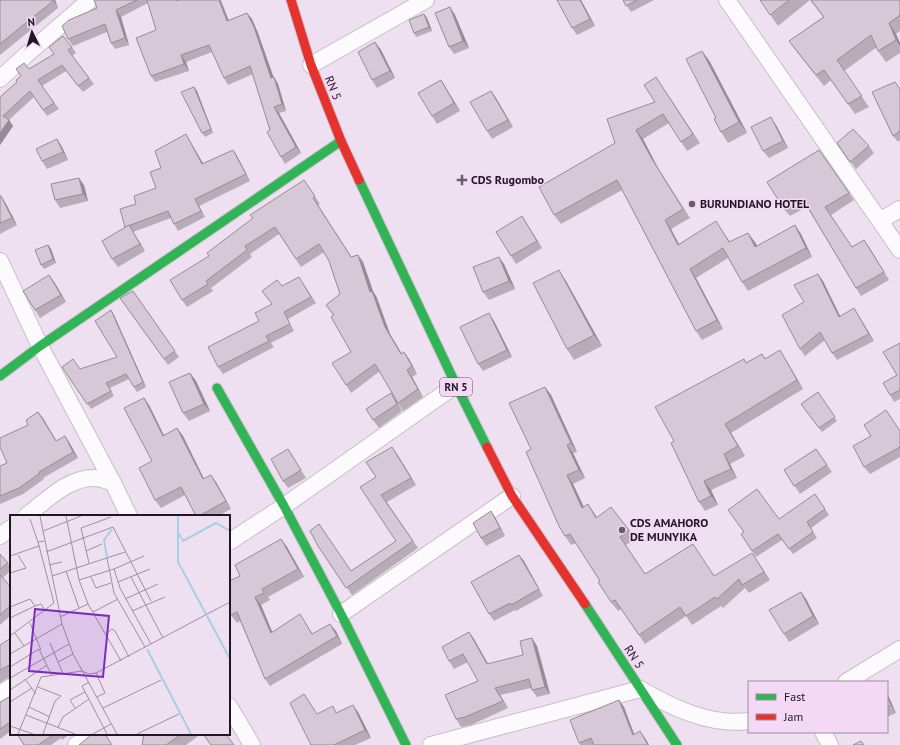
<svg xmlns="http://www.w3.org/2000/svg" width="900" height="745" font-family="'PT Sans',sans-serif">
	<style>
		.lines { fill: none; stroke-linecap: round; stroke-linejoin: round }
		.street-casing { stroke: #c8bdca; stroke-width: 18 }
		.fast-casing { stroke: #c8bdca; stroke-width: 11 }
		.jam-casing { stroke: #c8bdca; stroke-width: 11 }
		.street { stroke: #fcfafd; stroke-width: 16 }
		.fast { stroke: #30b455; stroke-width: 9 }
		.jam { stroke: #e5322d; stroke-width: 9 }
		.wall { fill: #b8acb9 }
		.shaded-wall { fill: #968c96 }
		.building { fill: #d6c8d7; stroke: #968c96 }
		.poi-dot { fill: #695d6a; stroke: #f4d9f7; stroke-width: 1.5 }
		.labels { text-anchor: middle; stroke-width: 3; stroke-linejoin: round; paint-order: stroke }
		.shield { fill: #f4d9f7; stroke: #605162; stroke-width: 1 }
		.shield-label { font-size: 11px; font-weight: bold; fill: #211722 }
		.street-label { font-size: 12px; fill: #211722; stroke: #f4d9f7 }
		.poi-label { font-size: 12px; font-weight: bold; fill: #211722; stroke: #f4d9f7; text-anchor: start }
		.inset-river { fill: none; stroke: #a8cee7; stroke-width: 2 }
		.inset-road { fill: none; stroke: #9c909e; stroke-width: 1 }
		.view { fill: #7b2cbf; fill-opacity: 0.15; stroke: #7b2cbf; stroke-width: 2 }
		.inset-edge { fill: none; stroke: #211722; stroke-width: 2 }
	</style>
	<rect width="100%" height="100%" fill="#eee0f0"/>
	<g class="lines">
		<g class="street-casing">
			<g id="street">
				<polyline points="727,0 900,250"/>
				<polyline points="311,65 426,0"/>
				<polyline points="0,79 26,55 90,0"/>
				<polyline points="881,220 900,209"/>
				<polyline points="0,261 40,346 113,483"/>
				<path d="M26,516C46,501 68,477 95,478C101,478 107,481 113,483L129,516"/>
				<polyline points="0,536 11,528"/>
				<polyline points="229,542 284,506 456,385"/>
				<polyline points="341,614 512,496"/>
				<polyline points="846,682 900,649"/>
				<polyline points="0,694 11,687"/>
				<polyline points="229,706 252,745"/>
				<polyline points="823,732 830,745"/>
				<polyline points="76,745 91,734"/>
				<path d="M431,745L640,689C673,708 710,726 749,721"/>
			</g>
		</g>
		<g class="fast-casing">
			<g id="fast">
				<polyline points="359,180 456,385 487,447"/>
				<polyline points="0,376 40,346 341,141"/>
				<polyline points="217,388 284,506 341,614 406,745"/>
				<polyline points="585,604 677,745"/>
			</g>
		</g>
		<g class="jam-casing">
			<g id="jam">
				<polyline points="291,0 311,65 341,141 359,180"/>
				<polyline points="487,447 512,496 585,604"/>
			</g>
		</g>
		<use href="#street" class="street"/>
		<use href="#fast" class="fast"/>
		<use href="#jam" class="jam"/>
	</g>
	<g class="wall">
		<polygon points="0,0 56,0 55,1 58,8 0,55"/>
		<polygon points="94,0 221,0 229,21 247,13 252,19 258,33 273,77 274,77 278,84 286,111 279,113 301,153 285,164 281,157 270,130 253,74 228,85 224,78 212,52 186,62 189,71 155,82 151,76 156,30 148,3 121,17 129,45 115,49 111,43 107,32 73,46 68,39 97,8"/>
		<polygon points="581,0 595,26 577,35 572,28"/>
		<polygon points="623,0 654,0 631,12"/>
		<polygon points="760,0 900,0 900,31 896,34 900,43 900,53 886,62 878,51 877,47 844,71 869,107 855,114 831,80 824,86 797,52 789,41 823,17 810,0 778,26"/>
		<polygon points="450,7 455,15 469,48 454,54 449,47"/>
		<polygon points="424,14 427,18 432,31 416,37 414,33"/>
		<polygon points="375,42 381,50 395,78 377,88 372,80"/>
		<polygon points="72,47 76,53 72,56 94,84 83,92 66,71 42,86 59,109 47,116 34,97 9,120 13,126 0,145 0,97 17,82 29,69"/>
		<polygon points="702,51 710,62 747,133 728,143 721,132 716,118"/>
		<polygon points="656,77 700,143 687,151 669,123 643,139 658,168 690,218 671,229 679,244 722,230 730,242 755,242 757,246 795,225 801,234 812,257 748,291 742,282 728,258 696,278 723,329 702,340 696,331 622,190 561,224 554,215 615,143 655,102"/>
		<polygon points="441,80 446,88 460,111 437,124 432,116"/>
		<polygon points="194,87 197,91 213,133 205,137 202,133"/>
		<polygon points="900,89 900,140 898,142 893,136"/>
		<polygon points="491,91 496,98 513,127 492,139 487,131"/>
		<polygon points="776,125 788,148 769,158 763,151"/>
		<polygon points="57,139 62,147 68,160 47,169 42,161"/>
		<polygon points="190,141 203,164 233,150 237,156 250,181 199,206 205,217 178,231 174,224 171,218 133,232 145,251 118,267 112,259 125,227 136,204 156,188 161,168"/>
		<polygon points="837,143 869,146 874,153 856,169"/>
		<polygon points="819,150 854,200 831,215 852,247 869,247 889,280 861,296 856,288 807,207 790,216 784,209"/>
		<polygon points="304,180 320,204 318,205 351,257 358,255 363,262 373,291 377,298 390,334 402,354 409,359 417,374 412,377 423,397 403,411 398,403 380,371 351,393 346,385 351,352 333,315 326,305 340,294 329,261 324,252 301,267 279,234 250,254 252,257 211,288 213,291 187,307 182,300 209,256"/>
		<polygon points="84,185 88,201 60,208 55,200"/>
		<polygon points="0,196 6,204 17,225 0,234"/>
		<polygon points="522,216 542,248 516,264 511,256"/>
		<polygon points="48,245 51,249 56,263 44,269 41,265"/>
		<polygon points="504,264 515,289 489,300 483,292"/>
		<polygon points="49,275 66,302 40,318 35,310"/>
		<polygon points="566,281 602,346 574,360 567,349"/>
		<polygon points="823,281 840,316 859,316 874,341 837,360 832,353 825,340 805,356 800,349 804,302"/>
		<polygon points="303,283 316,303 288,319 294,331 271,343 274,347 223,374 218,367 259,321 272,304 282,286"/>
		<polygon points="133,291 179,357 168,365 120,298"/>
		<polygon points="114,315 146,387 137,392 129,379 110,388 114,396 91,409 62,367 80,369 117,357"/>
		<polygon points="494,321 512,357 483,371 478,364"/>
		<polygon points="900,343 900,399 894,402 890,395 897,375"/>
		<polygon points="762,354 766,359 786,360 803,389 731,433 745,456 730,464 737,478 711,490 718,505 705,511 699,502 674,441 744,359 746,363"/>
		<polygon points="190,373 196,381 210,411 189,421 183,413"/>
		<polygon points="545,387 551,395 577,452 573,453 585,478 573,484 584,507 588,504 597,517 629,530 635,539 626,545 645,574 714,576 758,562 770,580 749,593 745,588 723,608 721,606 692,625 686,616 645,644 621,609 618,611 611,602 600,581 576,543 571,545 565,536 531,449"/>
		<polygon points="818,392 837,421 822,432 801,404"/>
		<polygon points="391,393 402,411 379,428 373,420"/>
		<polygon points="144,398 149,405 164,435 177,428 183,436 204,479 216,482 231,509 218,516 196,516 185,495 161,508 155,500 152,461"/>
		<polygon points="38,412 56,441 69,442 78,458 43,478 44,479 23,494 0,504 0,466 7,463 28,425"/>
		<polygon points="900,431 900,457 870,474 864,467"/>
		<polygon points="288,449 306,478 288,488 283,481"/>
		<polygon points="816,449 832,472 800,494 784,470"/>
		<polygon points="397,454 416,485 387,502 418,548 352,595 318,546 351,571 396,541 376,477"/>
		<polygon points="815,494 829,515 811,528 817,538 793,554 782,540 756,557 741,534 779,519"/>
		<polygon points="491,511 496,519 505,536 486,546 481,538"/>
		<polygon points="281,539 287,547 304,577 268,597 270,600 261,605 272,632 305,622 313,634 336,631 342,644 270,686 265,679 240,621 237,623 231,615 240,576"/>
		<polygon points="0,554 11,567 11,570 3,578 11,587 11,615 0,625"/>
		<polygon points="519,555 524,561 543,596 516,611 515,610 494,621 489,614"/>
		<polygon points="801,592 806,599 819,624 789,642 784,634"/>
		<polygon points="469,632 474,639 488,664 523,655 537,646 550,694 537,697 532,690 531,688 500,695 508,708 471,725 461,727 456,719 478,681 468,662 454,669 449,661"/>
		<polygon points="11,638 11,677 6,679 0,683 0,645"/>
		<polygon points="887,693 896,713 887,717"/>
		<polygon points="11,696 11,731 0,739 0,702"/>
		<polygon points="619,700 624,707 634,734 645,738 649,745 580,745 579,743"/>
		<polygon points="337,712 358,712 371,738 355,745 311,745 317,714"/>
		<polygon points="17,734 70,734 62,740 61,738 51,745 24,745"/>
		<polygon points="144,734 201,734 186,745 142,745"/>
	</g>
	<g class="shaded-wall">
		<polygon points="53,0 55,0 58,8"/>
		<polygon points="219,0 220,0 232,28 227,21"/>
		<polygon points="580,0 581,0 595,26 590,19"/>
		<polygon points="450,7 455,15 469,48 463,41"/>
		<polygon points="116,10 121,17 129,45 125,38"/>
		<polygon points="247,13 252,19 258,33 276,84 271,78"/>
		<polygon points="424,14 427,18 432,31 429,27"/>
		<polygon points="889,23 896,34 900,43 900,46 896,40"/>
		<polygon points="375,42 381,50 395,78 390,71"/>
		<polygon points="702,51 710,62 747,133 739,122"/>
		<polygon points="181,55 186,62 189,71 184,64"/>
		<polygon points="274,77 278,84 286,111 282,104"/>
		<polygon points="441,80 446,88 460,111 454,103"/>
		<polygon points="194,87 197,91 213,133 211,129"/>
		<polygon points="491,91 496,98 513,127 508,120"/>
		<polygon points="274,107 279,113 301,153 296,147"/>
		<polygon points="771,117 776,125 788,148 783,141"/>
		<polygon points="9,120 13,126 0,145 0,133"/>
		<polygon points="636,130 643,139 658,168 690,218 652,159"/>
		<polygon points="186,134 190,141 207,170 202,164"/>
		<polygon points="57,139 62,147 68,160 63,152"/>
		<polygon points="233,150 237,156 250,181 246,174"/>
		<polygon points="79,178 84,185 88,201 83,194"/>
		<polygon points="1,196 6,204 17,225 12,218"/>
		<polygon points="313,198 318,205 356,264 351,257"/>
		<polygon points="195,199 199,206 205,217 201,211"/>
		<polygon points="522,216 542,248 537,241"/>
		<polygon points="665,220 671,229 684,254 678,245"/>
		<polygon points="129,225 134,233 145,251 140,244"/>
		<polygon points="795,225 801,234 812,257 806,248"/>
		<polygon points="748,233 755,242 762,256 755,247"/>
		<polygon points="864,240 869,247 889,280"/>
		<polygon points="48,245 51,249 56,263 53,259"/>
		<polygon points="358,255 363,262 373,291 377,298 390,334 406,361 401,354 385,327 370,292"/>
		<polygon points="499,257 504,264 515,289 509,281"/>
		<polygon points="690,269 696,278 723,329 717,320"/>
		<polygon points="559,270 566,281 602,346 594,335"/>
		<polygon points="818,274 823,281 844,324 839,317"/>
		<polygon points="49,275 55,283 66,302 61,295"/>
		<polygon points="854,308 859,316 874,341 869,334"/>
		<polygon points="111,310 114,315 146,387 143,382"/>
		<polygon points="489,313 494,321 512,357 507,350"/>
		<polygon points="780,350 786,360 803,389 797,380"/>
		<polygon points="404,352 409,359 417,374 412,366"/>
		<polygon points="407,370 412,377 423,397 418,389"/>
		<polygon points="190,373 196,381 210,411 204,404"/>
		<polygon points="545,387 551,395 577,452 571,443"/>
		<polygon points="391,393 396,401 402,411 397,404"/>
		<polygon points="144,398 149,405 168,444 163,436"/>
		<polygon points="38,412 43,418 60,447 56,441"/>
		<polygon points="725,424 731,433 745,456 738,446"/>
		<polygon points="177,428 183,436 208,487 203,479"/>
		<polygon points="65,436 69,442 78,458 73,452"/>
		<polygon points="567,445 573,453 585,478 579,470"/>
		<polygon points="392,447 397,454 416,485 411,478"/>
		<polygon points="724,454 730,464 737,478 731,469"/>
		<polygon points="211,475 216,482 231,509 226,501"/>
		<polygon points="567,475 573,484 588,516 582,508"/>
		<polygon points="704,481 711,490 718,505 711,496"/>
		<polygon points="588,504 594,513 602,527 596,518"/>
		<polygon points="491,511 496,519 505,536 500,528"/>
		<polygon points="281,539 287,547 304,577 298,569"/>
		<polygon points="752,553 770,580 764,572"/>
		<polygon points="519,555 524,561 543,596 539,589"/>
		<polygon points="801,592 806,599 819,624 813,616"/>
		<polygon points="255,597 261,605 276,641 271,633"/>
		<polygon points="330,624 336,631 342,644 337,636"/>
		<polygon points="469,632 474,639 492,671 487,664"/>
		<polygon points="532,638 537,646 550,694 545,687"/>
		<polygon points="495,688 500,695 508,708 503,701"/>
		<polygon points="887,693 896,713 891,705 887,697"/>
		<polygon points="619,700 624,707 637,742 633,735"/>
		<polygon points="353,705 358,712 371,738 365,730"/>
		<polygon points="640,731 645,738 649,745 648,745"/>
	</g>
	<g class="building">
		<polygon points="0,0 53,0 53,1 0,44"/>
		<polygon points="94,0 137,0 116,10 125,38 111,43 105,24 68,39 62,26 69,20 97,8"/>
		<polygon points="147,0 176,0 177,1 179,0 219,0 227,21 247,13 254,27 271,78 274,77 282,104 274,107 296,147 281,157 267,132 270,130 250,66 224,78 209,45 181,55 184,64 151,76 136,38 156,30"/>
		<polygon points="557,0 580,0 590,19 572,28"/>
		<polygon points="623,0 637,0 626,6"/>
		<polygon points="760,0 789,0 770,15"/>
		<polygon points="811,0 900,0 900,15 889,23 896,40 878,51 871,35 837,60 862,96 848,104 824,70 816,75 789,41 824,17"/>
		<polygon points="450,7 463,41 449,47 435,13"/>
		<polygon points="424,14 429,27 414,33 409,20"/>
		<polygon points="63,36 72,47 68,50 89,78 78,86 62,65 38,80 54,103 43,110 30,91 3,116 9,120 0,133 0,97 17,82 16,80 21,76 16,69 24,63 29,69 54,54 49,47"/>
		<polygon points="375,42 390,71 372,80 358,52"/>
		<polygon points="702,51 739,122 721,132 714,119 716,118 686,59"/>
		<polygon points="656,77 693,134 681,142 663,114 636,130 652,159 683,209 665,220 678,245 716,221 729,242 748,233 755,247 795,225 806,248 742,282 723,248 690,269 717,320 696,331 617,180 554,215 539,187 615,143 607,119 655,102 644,85"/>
		<polygon points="441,80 454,103 432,116 418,93"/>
		<polygon points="895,82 900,89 900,131 893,136 872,92"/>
		<polygon points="194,87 211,129 202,133 181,92"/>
		<polygon points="491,91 508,120 487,131 470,102"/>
		<polygon points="771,117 783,141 763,151 751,127"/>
		<polygon points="853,129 869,146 850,162 837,143"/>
		<polygon points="186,134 202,164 233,150 246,174 195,199 201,211 174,224 168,211 125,227 120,209 136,204 134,196 156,188 150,172 161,168 155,151"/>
		<polygon points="57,139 63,152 42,161 36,149"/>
		<polygon points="819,150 849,193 825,207 852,247 864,240 884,272 856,288 803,199 784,209 767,182"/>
		<polygon points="79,178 83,194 55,200 51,184"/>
		<polygon points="304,180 315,196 313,198 351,257 358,255 370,292 372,291 385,327 401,354 404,352 412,366 407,370 418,389 398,403 375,364 346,385 332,363 351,352 331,317 334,315 326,305 340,294 329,261 319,244 296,259 275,227 245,246 247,250 206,281 208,284 182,300 170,280 209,256 207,253 253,218 250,215"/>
		<polygon points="0,196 1,196 12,218 0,223"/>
		<polygon points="522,216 537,241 511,256 496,232"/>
		<polygon points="129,225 140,244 112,259 102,241"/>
		<polygon points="48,245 53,259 41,265 35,250"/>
		<polygon points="499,257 509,281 483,292 473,267"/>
		<polygon points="559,270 594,335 567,349 533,283"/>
		<polygon points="818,274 839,317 854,308 869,334 832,353 820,332 800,349 782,315 804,302 794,285"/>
		<polygon points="49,275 61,295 35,310 23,291"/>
		<polygon points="299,277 311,297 284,312 290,324 266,336 269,341 218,367 208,347 259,321 255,313 272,304 262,291 277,280 282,286"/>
		<polygon points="133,291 175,351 164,359 120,298"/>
		<polygon points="111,310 143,382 134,387 126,374 106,383 111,391 87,404 62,367 73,359 80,369 117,357 95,321"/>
		<polygon points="489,313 507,350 478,364 460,327"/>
		<polygon points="900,343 900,390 890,395 883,383 897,375 883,352"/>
		<polygon points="780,350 797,380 725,424 738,446 724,454 731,469 704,481 711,496 699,502 671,443 674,441 655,407 744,359 746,363 762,354 765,359"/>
		<polygon points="190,373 204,404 183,413 169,382"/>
		<polygon points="545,387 571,443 567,445 579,470 567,475 582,508 588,504 596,518 611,507 629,530 620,537 645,574 693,544 714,576 752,553 764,572 742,585 739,579 717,599 715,597 686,616 680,607 639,635 615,600 611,602 598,582 600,581 570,534 565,536 559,526 526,452 531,449 509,403"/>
		<polygon points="818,392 835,417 819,428 801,404"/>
		<polygon points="391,393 397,404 373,420 366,409"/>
		<polygon points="144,398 163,436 177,428 203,479 211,475 226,501 199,516 196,516 181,487 155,500 139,468 152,461 124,408"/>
		<polygon points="886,410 900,431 900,447 864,467 853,446 871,436 864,425"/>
		<polygon points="38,412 56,441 65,436 73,452 39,472 40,473 19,488 0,496 0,466 7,463 0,447 0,438 28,425 26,420"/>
		<polygon points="392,447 411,478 381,495 413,541 346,588 318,546 310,531 319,524 351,571 396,541 360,487 376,477 366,462"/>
		<polygon points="288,449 301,470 283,481 271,459"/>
		<polygon points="816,449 827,465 794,486 784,470"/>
		<polygon points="757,489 779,519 815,494 825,509 807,522 813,532 789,549 778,534 752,551 741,534 744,532 728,510"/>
		<polygon points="491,511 500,528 481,538 473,523"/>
		<polygon points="281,539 298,569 262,589 264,593 255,597 271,633 300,614 312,634 330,624 337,636 265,679 237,612 231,615 229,610 229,581 240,576 235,565"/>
		<polygon points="0,554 8,563 0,569"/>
		<polygon points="519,555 539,589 511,605 510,603 489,614 471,582"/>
		<polygon points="0,575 11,587 11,605 0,615"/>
		<polygon points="801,592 813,616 784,634 769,610"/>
		<polygon points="469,632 487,664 523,655 520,641 532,638 545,687 532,690 529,679 495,688 503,701 465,717 456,719 445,695 478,681 463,654 449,661 442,647"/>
		<polygon points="11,638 11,664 4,668 0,670 0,645"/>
		<polygon points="304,694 317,714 333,706 336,713 353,705 365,730 334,745 311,745 290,703"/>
		<polygon points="11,696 11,726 9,723 0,729 0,702"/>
		<polygon points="887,697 891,705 887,707"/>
		<polygon points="619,700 633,735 640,731 648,745 594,745 591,738 579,743 570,720"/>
		<polygon points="17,734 54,734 38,745 24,745"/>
		<polygon points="92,734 105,734 112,745 79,745"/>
		<polygon points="144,734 181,734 166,745 142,745"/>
		<polygon points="203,734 226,734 234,745 211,745"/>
		<polygon points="861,741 864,745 853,745"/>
	</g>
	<g class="poi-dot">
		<path d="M460 174h4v4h4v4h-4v4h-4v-4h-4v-4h4z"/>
		<circle cx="692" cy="204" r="4"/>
		<circle cx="622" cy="530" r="4"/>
	</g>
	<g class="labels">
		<rect class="shield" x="440" y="378" width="32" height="18" rx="3"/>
		<g class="shield-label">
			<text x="456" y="391">RN 5</text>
		</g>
		<g class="street-label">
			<text transform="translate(333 88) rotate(68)" y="4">RN 5</text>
			<text transform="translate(634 657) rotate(57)" y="4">RN 5</text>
		</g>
		<g class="poi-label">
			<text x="471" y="184">CDS Rugombo</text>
			<text x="700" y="208">BURUNDIANO HOTEL</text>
			<text x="630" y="527">CDS AMAHORO<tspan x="630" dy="14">DE MUNYIKA</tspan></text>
		</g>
	</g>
	<g transform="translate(10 515)">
		<rect width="220" height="220" fill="#eee0f0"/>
		<path class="inset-river" d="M168,1V47L196,99M169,19L173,26L206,8L220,16M97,42L94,25L102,14M197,101L220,144M137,134L181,219"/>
		<path class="inset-road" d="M30,1L52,109L63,139L107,219M56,1L69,65L78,89L111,146M20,4L28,27M33,16L71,1M34,26L28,27L44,88M76,36L92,29M36,37L103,12L141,86M0,41L29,31M97,43L104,78L135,132M79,48L71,13L101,2M39,50L52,47M104,54L134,41M56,56L69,93M0,58L16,53L8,40M42,61L115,37M81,62L86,73L101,68M121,62L153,123M69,65L104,54L110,73L141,129M108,67L140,54M115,84L148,69M0,92L20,84L25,91L31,89L34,94M122,96L155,82M83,97L108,84M50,102L78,89M0,103L25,91M20,108L31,135M5,118L14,131M96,119L102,114L105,116L119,142M0,121L44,88M40,128L53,159M0,139L52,109M48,147L63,139M0,152L29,134L42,161M86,158L95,178L87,182M0,163L59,129M15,164L26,179M79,167L72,171L97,219M28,172L51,181L45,186L33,219M0,175L37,150M0,187L22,173M19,192L40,202M65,193L60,185L75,177M93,193L151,165M16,200L65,219M0,211L23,219M48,212L53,202L79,184M8,219L31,162L72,156L79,159L86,158L220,87M83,219L101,209M127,219L169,199"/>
		<path class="view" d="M25,94L99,101L93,162L19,156Z"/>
		<rect width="220" height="220" class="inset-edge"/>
	</g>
	<rect x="748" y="681" width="140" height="52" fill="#f4d9f7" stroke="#a08ba2"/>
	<rect x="756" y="694" width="20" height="6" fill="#30b455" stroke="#a08ba2"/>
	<text x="784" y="701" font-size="12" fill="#211722">Fast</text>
	<rect x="756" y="714" width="20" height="6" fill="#e5322d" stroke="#a08ba2"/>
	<text x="784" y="721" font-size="12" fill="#211722">Jam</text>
	<g transform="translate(32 32) rotate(355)" stroke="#f4d9f7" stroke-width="3" paint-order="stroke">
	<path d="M0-3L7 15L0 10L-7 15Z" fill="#211722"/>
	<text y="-6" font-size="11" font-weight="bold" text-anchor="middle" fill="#211722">N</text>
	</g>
</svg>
